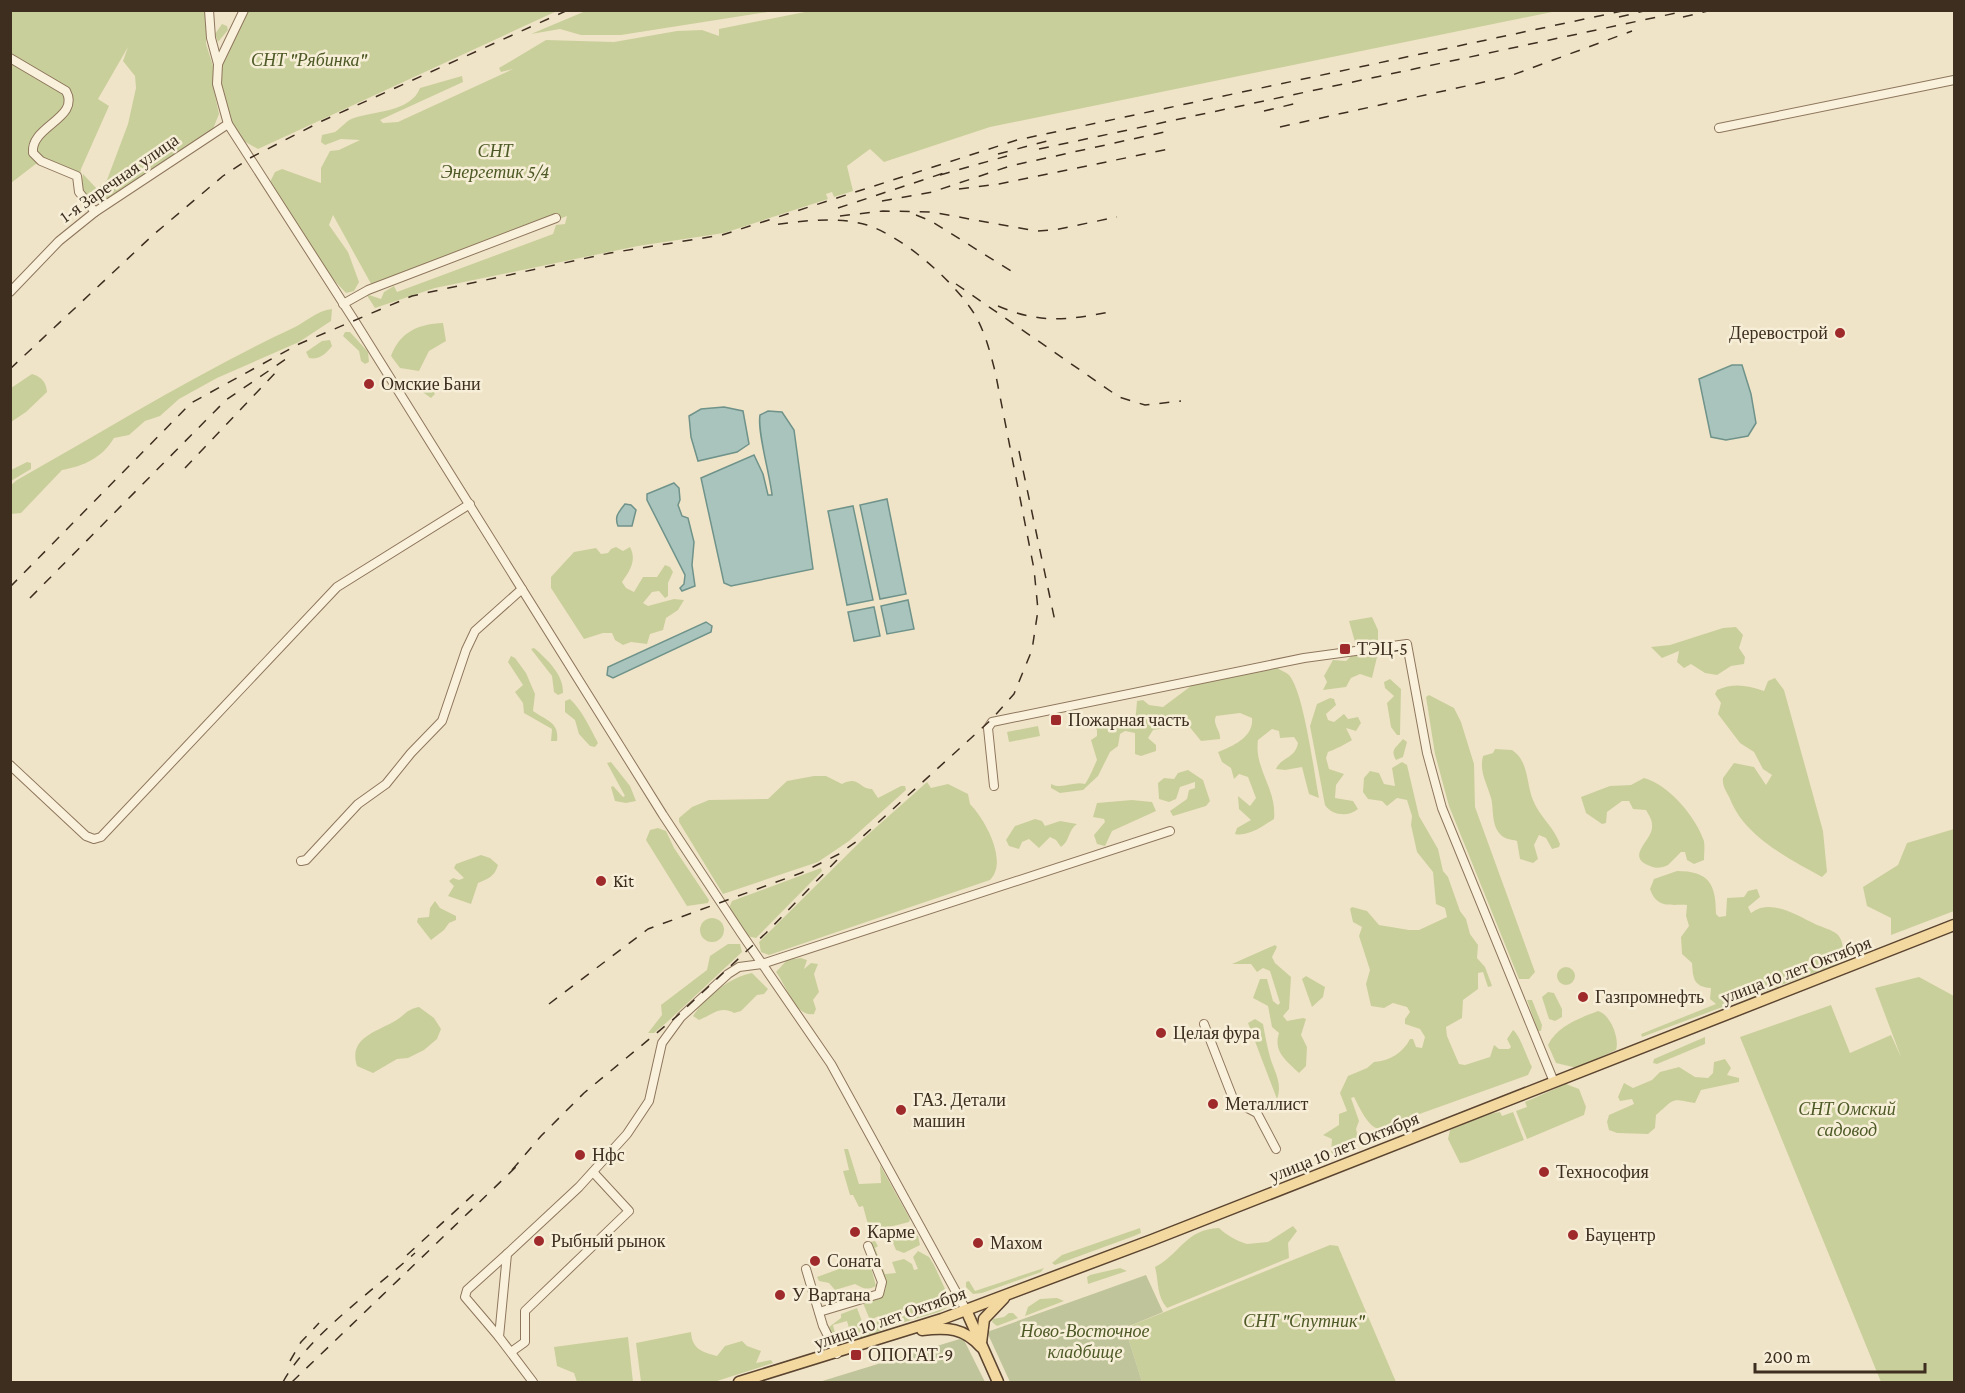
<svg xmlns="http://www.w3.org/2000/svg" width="1965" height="1393" font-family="'Crimson Pro',serif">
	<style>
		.green { fill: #c9cf9b }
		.cemetery { fill: #bfc49a }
		.water { fill: #a9c4bc; stroke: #6f938a; stroke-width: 1.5 }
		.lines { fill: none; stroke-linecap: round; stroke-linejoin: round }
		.minor-casing { stroke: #8d765c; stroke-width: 10 }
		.major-casing { stroke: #5b4430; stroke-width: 13 }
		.minor { stroke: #faf1dc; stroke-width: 8 }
		.major { stroke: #f3d9a0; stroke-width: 10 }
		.rail { stroke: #3d2e20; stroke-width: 1.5; stroke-dasharray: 10 10; stroke-linecap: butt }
		.poi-dot { fill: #9e2a2b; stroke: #f7eed8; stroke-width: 2 }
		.labels { text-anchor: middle; stroke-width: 5; stroke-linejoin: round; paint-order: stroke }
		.park-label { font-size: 18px; font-style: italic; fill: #4d5a26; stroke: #f7eed8 }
		.street-label { font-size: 18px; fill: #3d2e20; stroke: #f7eed8 }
		.poi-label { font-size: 18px; fill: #3d2e20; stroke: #f7eed8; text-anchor: start }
	</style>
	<rect width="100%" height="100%" fill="#f0e4c8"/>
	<g class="green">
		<path d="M172,10L206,11V44L214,69L213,86L219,114L213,129L100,203L94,204C84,194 80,188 83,174L97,189L107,180L128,124L136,88L135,76L123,61L128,47L98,99L109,106L81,169L79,181L37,163L11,183V11Z"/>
		<polygon points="588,10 774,10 774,11 621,35 581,35 560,29 531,34"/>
		<path d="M815,10L1557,11L990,127L884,162L870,149L847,166L853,191L834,197L832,192L826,194L828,199L724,233L638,246L435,288L375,308L366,294L381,299L384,292L394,286L397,292L553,234L556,225L565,224L567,216L375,291L333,215L329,225L348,252L359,282L354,291L346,293L332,278L270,182L275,172L282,169L321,183V168L330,151L339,150L360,140L341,139L325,145L321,142L322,135L335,132C341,128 348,119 354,118C374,111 411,112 420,88L462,76L463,82L380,120L383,123L398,122L513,69L501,72L499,68L546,40L614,42L677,31L702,30L719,36V29Z"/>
		<polygon points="248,11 557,11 258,149 242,140 227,115 220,89 220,71"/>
		<polygon points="222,24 227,26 228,30 218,42 215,34"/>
		<path d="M332,309L331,321L299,342L217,378L179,399L160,416L145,421L129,435L114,438C102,458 84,466 62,470L21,513L11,514V485L17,480C108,429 197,373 291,329C305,323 317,310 332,309Z"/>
		<path d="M443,323L446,341L429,351L419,371L400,368L391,356C400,332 418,324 443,323Z"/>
		<polygon points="345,332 350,332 368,352 369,362 365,364 361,361 359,351 343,336"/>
		<path d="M330,340L332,346C326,354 319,360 309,358L306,352L322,341Z"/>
		<path d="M32,374C42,377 46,382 47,392L26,412L11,422V388Z"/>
		<polygon points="425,380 435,394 431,398 421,391 421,381"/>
		<polygon points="27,462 31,463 31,469 11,481 11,470"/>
		<path d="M616,547L623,551L630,547C637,560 630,571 622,582L626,588L634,592L643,577H657L665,565L670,567L673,572L668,583V596L665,598L659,591L652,592L643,603L648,606L674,599L684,600L678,610L666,618L663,630L650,634L647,644L631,642L623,645L615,640L612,633H603L584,639L551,588V577L574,552L596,548L601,554L608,553L611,549Z"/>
		<polygon points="1372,617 1378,630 1378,640 1375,642 1355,642 1349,621"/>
		<polygon points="1736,627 1743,635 1739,648 1745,657 1744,664 1731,666 1717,675 1705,673 1691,664 1684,668 1677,662 1679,651 1662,658 1651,647 1670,645 1723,628"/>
		<path d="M534,648C547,659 564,675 563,693L558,695L554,692L552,676L531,649Z"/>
		<polygon points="1372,652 1377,657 1372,678 1360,674 1351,678 1346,687 1323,690 1327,682 1324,676 1333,660 1346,661 1353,654"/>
		<path d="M511,656L515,658L526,673L535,694L533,711C545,720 560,722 557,741H551L552,729L524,713L523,703L515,692L523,685L508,662Z"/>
		<path d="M1277,668C1280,670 1286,672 1289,675C1304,692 1314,773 1319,798L1309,794L1302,767L1285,770L1276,769C1281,757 1295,759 1298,743L1294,737L1280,738L1279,731L1272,729L1258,740C1254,770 1277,788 1274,819C1263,826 1248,837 1235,834L1237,828L1251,820L1239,809L1238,796L1250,806L1256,798L1248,777L1239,774L1234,779L1231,768L1222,762L1218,752C1233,746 1254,737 1252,718L1240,713L1216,716C1212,724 1221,731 1220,739L1201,741L1188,725L1153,730L1148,738L1156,745V751L1141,756L1135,754V733L1125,731L1120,734L1118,746L1110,752L1098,776L1083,790L1060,793L1051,788V784C1063,790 1073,781 1085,784C1089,779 1094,766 1097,760L1091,740L1097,736V730L1091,723L1092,716H1123L1135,724L1137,701L1143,700L1149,705L1163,707L1195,683Z"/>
		<path d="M1775,678L1784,690L1823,831L1827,872L1822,877C1788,858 1745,837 1730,799C1727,792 1722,787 1723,778L1734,763L1754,767L1766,785L1772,775L1763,769L1754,752L1740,743L1718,714L1721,703L1715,694L1717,690C1733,683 1747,685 1764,691L1768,681Z"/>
		<polygon points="1390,679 1401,689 1400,735 1397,735 1391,727 1387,703 1394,696 1385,688 1384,682"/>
		<polygon points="1429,695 1454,708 1461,722 1474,764 1475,807 1535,972 1529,979 1519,979 1449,806 1435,754 1426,697"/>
		<path d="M1330,698L1334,699L1336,705L1326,714L1328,720L1334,722L1344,714L1348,719L1358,717L1361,723L1356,731L1346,728L1352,740C1348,743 1334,750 1328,752L1326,758L1329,769L1344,774L1336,785L1335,798L1353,801L1358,809C1349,817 1332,816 1325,805L1310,726L1317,704Z"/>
		<path d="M570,699C582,710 590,728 598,743L595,747L590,746L579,734L575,720L565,712V701Z"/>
		<polygon points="1038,726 1040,736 1009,742 1007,732"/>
		<path d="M1403,739L1407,742L1403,757L1396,760C1390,749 1396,748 1403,739Z"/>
		<path d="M1495,749L1512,750C1529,761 1526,783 1533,800C1539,816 1554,827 1560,844L1559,847L1552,849L1546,838L1539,835L1534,845L1538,859L1533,863L1520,859L1517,841C1511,839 1505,840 1500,834C1491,824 1494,809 1491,798C1487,783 1479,772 1483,756L1493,753Z"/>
		<polygon points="611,762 630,786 636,801 626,803 615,801 611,787 613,786 623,797 625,796 607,763"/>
		<path d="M1402,762L1407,765L1419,816L1438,849L1443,871L1448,877L1460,911L1466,919L1470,934L1478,945L1477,958L1485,967L1491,983L1492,986L1488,987L1483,972L1478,973V989L1463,1000L1462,1018L1446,1027L1447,1036L1459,1064L1465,1065L1490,1057L1494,1045L1499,1049H1509L1511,1047L1507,1039L1513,1030C1520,1035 1527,1058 1532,1067L1528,1075L1400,1121C1376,1144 1364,1117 1354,1097L1351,1098L1359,1121L1356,1129L1359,1141L1354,1145L1345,1143L1333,1154L1331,1152L1332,1139L1323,1135L1339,1125V1114L1347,1111L1340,1093L1348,1076L1367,1068L1374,1062C1389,1061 1403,1053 1410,1039H1413L1416,1047L1422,1048L1425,1037L1420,1029L1405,1024V1019L1410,1012L1407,1007L1393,1003L1384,1008L1371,1006L1366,984L1370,970L1359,936L1362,927L1353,922L1350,909L1352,907L1367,911L1379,925L1409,930H1419L1447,917L1445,908L1436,904L1433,872L1417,852L1411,825L1412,816L1407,800L1397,798L1387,806L1382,801L1368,799L1363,792L1364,778L1370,771L1379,773L1384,784L1395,786L1392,768Z"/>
		<polygon points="1188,770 1203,780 1210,801 1206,806 1173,816 1170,811 1187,799 1189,790 1195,788 1195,782 1180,787 1176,799 1169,802 1159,799 1158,783 1164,778 1174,779 1178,773"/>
		<path d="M814,776H826L842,784C859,775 860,790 872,789L878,798L901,786H905L906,790L849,841L818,862L723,894L679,822V818L692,807L709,800L768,799L787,781Z"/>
		<path d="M1644,778C1668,784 1696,817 1704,841C1705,847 1704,854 1704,860L1694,864L1687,860L1685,852H1681L1668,865C1662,868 1656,869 1650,866C1625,857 1651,841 1652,828C1653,821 1649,815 1646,810L1633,809L1629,801H1622L1607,812L1606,823L1602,824L1586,813L1581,797L1610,786L1631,785Z"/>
		<path d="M927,782L931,788L948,784L968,794L970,804C984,818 1009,861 990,880L769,955L761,952L759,942L864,838Z"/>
		<polygon points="1132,800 1152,802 1156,811 1112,831 1105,846 1097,844 1094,835 1105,822 1104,819 1093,817 1097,803"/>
		<path d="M1035,819L1042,821L1045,826L1060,821L1077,824C1068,830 1070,841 1061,847L1056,840L1050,837L1039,848L1029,839L1022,842L1019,849L1009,846L1006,840L1015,826Z"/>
		<polygon points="658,828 666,831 674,848 709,900 708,903 687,906 646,840 650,830"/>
		<polygon points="1954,829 1954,911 1891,935 1891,918 1867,906 1863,887 1898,865 1907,843"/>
		<path d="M481,855L490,858L498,865C495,876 488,879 478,883L471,904L448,896L454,886L449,881L453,878L459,880L464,878L454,868L456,864Z"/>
		<polygon points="821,868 822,871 756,938 747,936 729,908 732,901"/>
		<path d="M1677,871C1709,871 1716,884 1716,914L1719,917L1726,916L1727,898L1744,897L1748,891L1757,889L1760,897L1748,907L1751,913C1771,898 1796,915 1815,924C1822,927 1832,930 1837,934C1846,943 1843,956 1838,964L1642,1037L1641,1034L1716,1004L1710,999L1711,988C1693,987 1693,977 1692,963L1682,954L1681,937L1689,926L1686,916L1687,905C1670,904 1657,909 1650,889L1654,879Z"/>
		<polygon points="435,901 440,908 456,916 456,920 449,923 444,930 431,940 417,922 418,918 429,917 430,908"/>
		<circle cx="712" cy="930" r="12"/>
		<polygon points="728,944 740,944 742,952 666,1023 654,1033 648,1033 662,1015 661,1005 707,970 710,956"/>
		<path d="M1275,945L1277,947L1272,957L1275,963L1291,977L1289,1009L1283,1016L1287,1021L1303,1018L1306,1019L1301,1035L1307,1047L1306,1066L1299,1073C1286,1060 1273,1052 1279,1033L1272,1027L1268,1006L1253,998L1260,979H1267L1273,1001L1278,1005L1280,1003L1270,971L1263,968L1257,972L1251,964H1232Z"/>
		<path d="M801,958L807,960L804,969L811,963L818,964L814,974L819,992L813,1000L816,1009L814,1014C796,1018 786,985 776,972L787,960Z"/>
		<circle cx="1566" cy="976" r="9"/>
		<path d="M752,973L768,989L764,994L757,995L741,1011L734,1013C720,1005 712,1015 699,1020L693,1016C705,997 730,977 752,973Z"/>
		<polygon points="1306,976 1325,987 1323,997 1312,1007 1302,979"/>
		<polygon points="1919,977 1954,996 1954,1382 1881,1382 1740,1037 1831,1005 1850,1053 1891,1035 1901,1057 1875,988"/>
		<polygon points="1548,992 1554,993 1562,1009 1562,1017 1555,1021 1549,1019 1542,997"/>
		<polygon points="1527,1000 1532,1000 1542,1025 1541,1031 1538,1031"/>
		<path d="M419,1007L434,1018L441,1029L437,1039L424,1050L408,1058L397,1059L373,1073L357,1066C348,1038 376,1032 395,1021C405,1015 407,1009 419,1007Z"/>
		<path d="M1598,1011C1610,1014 1620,1038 1616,1050L1577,1068L1556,1063L1548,1045C1557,1026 1580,1018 1598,1011Z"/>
		<path d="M1255,1019L1263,1024C1265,1035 1267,1046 1270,1057C1274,1071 1283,1083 1277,1099L1248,1023Z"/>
		<polygon points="1705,1037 1705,1044 1657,1064 1653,1063 1654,1059"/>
		<path d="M1725,1059L1731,1068L1727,1075L1739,1078V1082L1701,1090L1695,1103C1670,1099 1677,1097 1656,1115L1655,1128L1648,1134L1617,1133L1609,1130L1607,1122L1609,1115L1634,1104L1632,1099L1620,1101L1618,1097L1624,1083L1633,1088L1652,1080L1660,1072L1679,1067L1695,1077L1708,1078L1713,1073L1714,1062Z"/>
		<polygon points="1566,1084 1579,1089 1586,1107 1584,1115 1527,1139 1516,1111 1527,1107 1525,1102"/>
		<polygon points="1500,1112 1502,1116 1513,1112 1524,1140 1467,1162 1460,1163 1448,1139 1450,1130 1488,1114"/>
		<polygon points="844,1149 848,1149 859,1184 881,1183 880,1165 910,1219 909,1222 870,1232 863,1206 859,1207 853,1195 850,1195 843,1171 849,1170"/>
		<path d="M1293,1226L1297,1231L1288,1243L1289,1258L1167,1308C1156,1295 1159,1282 1155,1267C1180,1254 1186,1229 1219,1228C1226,1235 1237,1241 1247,1244L1268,1242Z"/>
		<polygon points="1140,1228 1141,1233 1134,1236 1055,1265 1052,1263 1062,1255"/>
		<polygon points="909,1232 918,1236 920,1245 904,1253 896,1250 890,1236"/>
		<polygon points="875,1241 878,1246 875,1248 885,1274 896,1273 892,1262 904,1259 912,1264 914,1270 918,1269 913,1257 918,1251 929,1257 934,1265 951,1302 948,1307 939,1312 891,1326 865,1338 837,1342 836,1340 848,1339 851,1335 847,1321 833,1325 835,1333 830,1332 829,1327 841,1318 841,1314 857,1308 866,1332 873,1329 872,1324 880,1320 879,1316 870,1320 863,1303 880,1298 886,1288 870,1242"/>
		<polygon points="1330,1245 1338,1246 1396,1382 1142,1382 1125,1328"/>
		<path d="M862,1257L869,1260L876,1286C866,1291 863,1288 855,1284L835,1290L829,1283L819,1281L817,1277L850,1265Z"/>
		<polygon points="1044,1268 1041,1272 982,1293 973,1294 966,1287 966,1282 969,1281 975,1291"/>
		<polygon points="1120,1268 1127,1271 1088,1284 1087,1277 1090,1275"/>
		<polygon points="1057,1298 1064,1301 1025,1316 1028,1307 1040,1299"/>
		<polygon points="1009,1313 1013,1313 1018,1318 997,1326 992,1322 993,1319 1004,1317"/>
		<path d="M691,1332C692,1349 702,1352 717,1356L725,1346L742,1341L747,1346L761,1351L756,1363L771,1360L773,1363L714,1382H641L636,1343Z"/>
		<polygon points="628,1337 633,1382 577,1382 574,1373 557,1366 554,1347"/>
	</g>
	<g class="cemetery">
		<polygon points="1146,1275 1163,1312 1125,1328 1142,1382 1010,1382 987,1332"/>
		<polygon points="963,1338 985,1382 819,1382"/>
	</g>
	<g class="water">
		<polygon points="1732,365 1742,365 1751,394 1756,423 1748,436 1726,440 1711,437 1699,379"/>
		<polygon points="724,407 743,411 749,444 737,452 698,461 691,437 689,416 701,409"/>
		<path d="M768,411L782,412L794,430L813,569L731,586L724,583L701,478L754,455L763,474L768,495H772C770,475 757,431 760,415Z"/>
		<polygon points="674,483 679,488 680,500 678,505 682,516 688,518 694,542 692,565 695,586 682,591 680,588 684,584 685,575 647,500 647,494"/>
		<polygon points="887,499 906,594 880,599 860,505"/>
		<path d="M625,504L631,505L636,510L632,526H618C614,516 619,512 625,504Z"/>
		<polygon points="853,506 873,600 847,605 828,511"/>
		<polygon points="908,600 914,629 887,634 881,606"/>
		<polygon points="874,607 880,636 854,641 848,612"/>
		<polygon points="706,622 712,626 711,632 613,678 607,675 608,667"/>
	</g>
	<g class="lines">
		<g class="minor-casing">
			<g id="minor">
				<polyline points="209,10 211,38 218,64"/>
				<polyline points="244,10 218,64 217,84 228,124 354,320 663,815 741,933 831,1064 966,1310"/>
				<path d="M10,58L66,91C81,118 30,126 33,153L41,161L77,176L79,192L95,212"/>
				<polyline points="1719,128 1954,80"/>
				<polyline points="10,292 59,241 95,212 228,124"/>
				<polyline points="343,304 368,290 556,218"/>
				<polyline points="10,765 86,836 94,839 101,837 337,587 470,504"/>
				<polyline points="994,786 988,728 992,722 1304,658 1407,644 1427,753 1442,808 1554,1082"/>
				<polyline points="301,861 306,860 358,804 386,784 411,753 442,721 466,650 475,631 522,589"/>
				<polyline points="1204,1024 1234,1101 1257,1113 1276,1149"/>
				<polyline points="806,1269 823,1326 837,1354"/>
				<polyline points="819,1312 879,1294 882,1282 868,1246"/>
				<polyline points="499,1337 465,1297 467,1290 507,1254"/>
				<polyline points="511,1352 525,1342 525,1311 629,1211 593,1172"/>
				<polyline points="533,1382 499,1337 507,1254 579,1187 627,1134 649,1101 662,1043 681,1017 728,974 739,967 762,964 1170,831"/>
			</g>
		</g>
		<g class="major-casing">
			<g id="major">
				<polyline points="966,1310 998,1382"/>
				<path d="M922,1330C948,1327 964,1328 981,1347"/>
				<polyline points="981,1343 984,1319 1004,1298"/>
				<polyline points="739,1382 942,1319 1152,1240 1954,925"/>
			</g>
		</g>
		<use href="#minor" class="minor"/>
		<use href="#major" class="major"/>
		<g class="rail">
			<polyline points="1619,17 1648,10"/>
			<polyline points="1683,17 1712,10"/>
			<polyline points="1264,111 1302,102"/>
			<polyline points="1280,127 1507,77 1632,31"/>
			<polyline points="1039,149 1690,10"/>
			<polyline points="998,154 1047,141"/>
			<polyline points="940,175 1007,156"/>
			<polyline points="959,189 999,184 1174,148"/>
			<polyline points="882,201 932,192 1010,166 1169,131"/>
			<polyline points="838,208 944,173"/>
			<polyline points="916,215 931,221 1019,276"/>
			<polyline points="840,216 883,211 931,212 1036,231 1054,230 1117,217"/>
			<polyline points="956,284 1119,397 1145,405 1181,401"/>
			<path d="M998,306C1040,324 1067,320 1110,312"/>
			<polyline points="10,369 153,235 223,176 250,158 322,121 568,10"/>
			<polyline points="1019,451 1056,626"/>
			<polyline points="185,468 277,371"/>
			<polyline points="10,587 191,403 299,344 412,296 610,253 722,235 1017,140 1627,10"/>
			<polyline points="30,598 226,400 286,359"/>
			<path d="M549,1004L648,929L801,873L839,854L860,839L992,719L1014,694L1032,650L1038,610L1034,569L995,371C990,352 985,332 975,315C955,282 904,237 867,225C836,216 803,221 772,225"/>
			<polyline points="512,1170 541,1136 584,1093 676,1017 766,933 837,860"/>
			<polyline points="407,1255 474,1194"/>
			<polyline points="290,1361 301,1342 319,1323"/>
			<path d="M283,1382C308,1336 375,1289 415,1253"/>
			<polyline points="292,1382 517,1166"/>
		</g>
	</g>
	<g class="poi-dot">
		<circle cx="1840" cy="333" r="6"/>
		<circle cx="369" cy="384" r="6"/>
		<rect x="1339" y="643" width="12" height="12" rx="3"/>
		<rect x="1050" y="714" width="12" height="12" rx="3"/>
		<circle cx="601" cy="881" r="6"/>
		<circle cx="1583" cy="997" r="6"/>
		<circle cx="1161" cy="1033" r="6"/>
		<circle cx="1213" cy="1104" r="6"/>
		<circle cx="901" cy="1110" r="6"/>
		<circle cx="580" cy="1155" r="6"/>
		<circle cx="1544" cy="1172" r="6"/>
		<circle cx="855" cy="1232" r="6"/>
		<circle cx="1573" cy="1235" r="6"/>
		<circle cx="539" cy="1241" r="6"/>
		<circle cx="978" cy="1243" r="6"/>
		<circle cx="815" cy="1261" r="6"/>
		<circle cx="780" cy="1295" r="6"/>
		<rect x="850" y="1349" width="12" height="12" rx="3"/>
	</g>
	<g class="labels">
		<g class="park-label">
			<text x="309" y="66">СНТ "Рябинка"</text>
			<text x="495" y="157">СНТ<tspan x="495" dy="21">Энергетик 5/4</tspan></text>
			<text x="1847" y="1115">СНТ Омский<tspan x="1847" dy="21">садовод</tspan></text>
			<text x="1304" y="1327">СНТ "Спутник"</text>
			<text x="1085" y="1337">Ново-Восточное<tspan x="1085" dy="21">кладбище</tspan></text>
		</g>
		<g class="street-label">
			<text transform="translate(119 178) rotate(-35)" y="6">1-я Заречная улица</text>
			<text transform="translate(1796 970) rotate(-21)" y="6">улица 10 лет Октября</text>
			<text transform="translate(1344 1147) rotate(-22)" y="6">улица 10 лет Октября</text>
			<text transform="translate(890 1318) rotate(-19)" y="6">улица 10 лет Октября</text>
		</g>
		<g class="poi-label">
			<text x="1828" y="339" text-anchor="end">Деревострой</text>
			<text x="381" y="390">Омские Бани</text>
			<text x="1357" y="655">ТЭЦ-5</text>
			<text x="1068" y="726">Пожарная часть</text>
			<text x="613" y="887">Kit</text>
			<text x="1595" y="1003">Газпромнефть</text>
			<text x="1173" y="1039">Целая фура</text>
			<text x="913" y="1106">ГАЗ. Детали<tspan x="913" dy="21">машин</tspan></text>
			<text x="1225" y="1110">Металлист</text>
			<text x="592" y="1161">Нфс</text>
			<text x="1556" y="1178">Технософия</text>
			<text x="867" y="1238">Карме</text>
			<text x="1585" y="1241">Бауцентр</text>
			<text x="551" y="1247">Рыбный рынок</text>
			<text x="990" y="1249">Махом</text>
			<text x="827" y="1267">Соната</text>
			<text x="792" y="1301">У Вартана</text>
			<text x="868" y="1361">ОПОГАТ-9</text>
		</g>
	</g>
	<rect width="1965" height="1393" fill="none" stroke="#3d2e20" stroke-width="24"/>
	<path d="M1755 1363v9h170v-9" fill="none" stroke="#3d2e20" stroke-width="3"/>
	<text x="1764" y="1363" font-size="18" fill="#3d2e20" stroke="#f7eed8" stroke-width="4.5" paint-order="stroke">200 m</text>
</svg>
